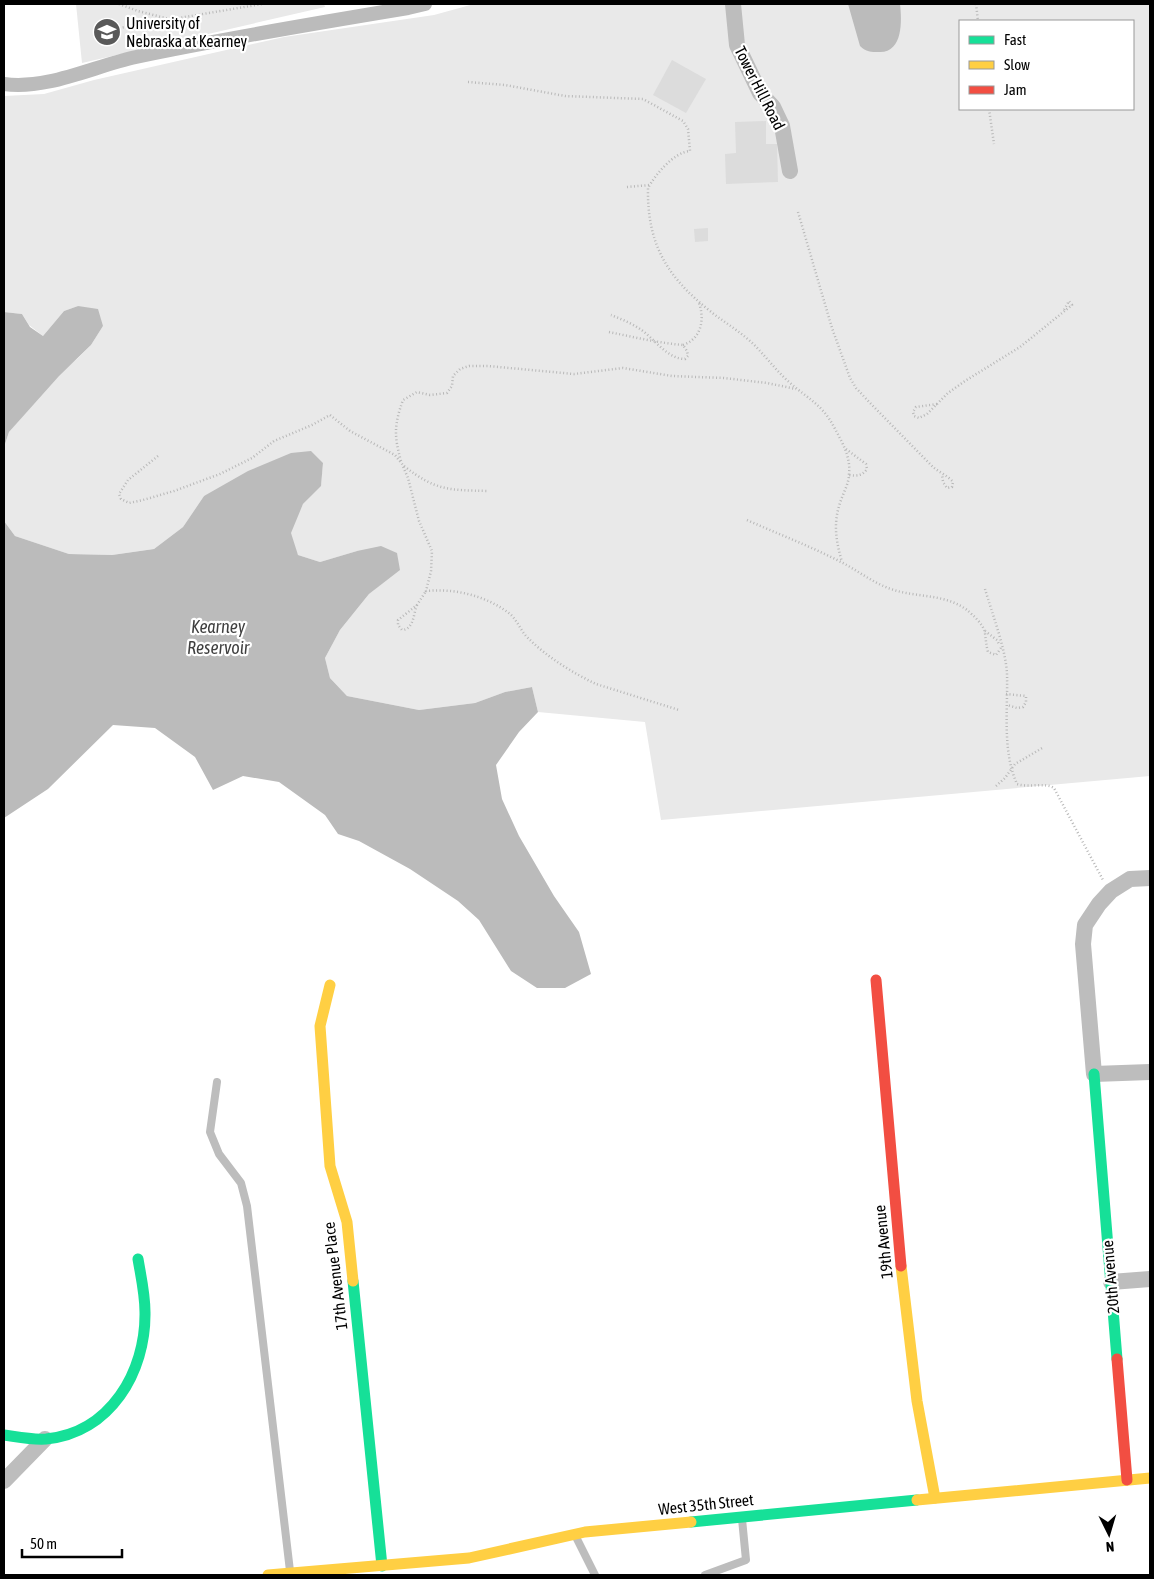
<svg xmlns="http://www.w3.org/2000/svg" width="1154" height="1579" font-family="'Asap Condensed',sans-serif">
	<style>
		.green { fill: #e9e9e9; fill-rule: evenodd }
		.water { fill: #bbb }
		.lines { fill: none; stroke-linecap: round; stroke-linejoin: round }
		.canal { stroke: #bbb; stroke-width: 14 }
		.building { fill: #dcdcdc }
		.path { stroke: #b8b8b8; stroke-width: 2.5; stroke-dasharray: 1 2.5; stroke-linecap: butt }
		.lane { stroke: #bdbdbd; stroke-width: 8 }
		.street { stroke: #bdbdbd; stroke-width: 16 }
		.fast { stroke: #16e098; stroke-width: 11 }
		.slow { stroke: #ffcf43; stroke-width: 11 }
		.jam { stroke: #f24e42; stroke-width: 11 }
		.labels { text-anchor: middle; stroke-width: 4.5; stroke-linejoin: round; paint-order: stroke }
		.poi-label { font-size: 16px; fill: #000; stroke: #fff; text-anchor: start }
		.street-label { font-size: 16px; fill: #000; stroke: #fff }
		.water-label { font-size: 18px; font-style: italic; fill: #3f3f3f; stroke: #fff }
	</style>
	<rect width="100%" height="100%" fill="#fff"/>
	<g class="green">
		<polygon points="76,4 324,4 325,7 82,63"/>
		<path d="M474,4H1150V776L661,820L645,722L538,712L532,687L505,692L475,703L419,710L347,696L330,678L325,658L340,630L369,594L400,569L357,551L320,562L298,555L288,535L303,504L321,485L323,463L204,496L183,527L154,549L112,555L69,554L15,536L4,521V447L9,432L57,376L77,359L91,345L103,326L78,306L64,311L43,336L29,325L22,314L4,312V96L44,94L94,80L284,37L434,15ZM960,21H1133V109H960Z"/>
	</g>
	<g class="water">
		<path d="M848,4H900C902,21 903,53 879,52C871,52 866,52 860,46Z"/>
		<polygon points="78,306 98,309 103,326 91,345 59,376 9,432 4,447 4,312 22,314 30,327 43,336 64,311"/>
		<polygon points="311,451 323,463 321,486 303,504 291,533 298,555 320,562 357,551 381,546 397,553 400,570 369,594 340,630 325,658 330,678 347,696 419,710 475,703 505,692 532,687 538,712 519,732 496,765 502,799 519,836 554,896 579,932 591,974 565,988 537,988 511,971 479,920 458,901 410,869 359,841 338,834 325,815 279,782 243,776 213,790 195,757 155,728 113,725 48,789 4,818 4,521 15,536 69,554 112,555 154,549 183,527 204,496 248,471 291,453"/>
	</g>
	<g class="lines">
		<path class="canal" d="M4,84C48,90 94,66 136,57C226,38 317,23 408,8L425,4"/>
	</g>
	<g class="building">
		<polygon points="672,60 706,79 686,113 653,95"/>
		<polygon points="766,121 766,144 777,144 778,182 726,184 725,154 736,153 735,122"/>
		<polygon points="708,228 708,241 695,242 694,229"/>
	</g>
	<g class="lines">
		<g class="path">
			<polyline points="119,4 138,11 169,19"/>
			<polyline points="976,4 978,21"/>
			<polyline points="102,31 262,4"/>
			<path d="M468,82L505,85L565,96L643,99L683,121L688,129L690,151C674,152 655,175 648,188C647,244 667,277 710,311C721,320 733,327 744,336C761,349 773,368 789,382C808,399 822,404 834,427C842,442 851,457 849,474C849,484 843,493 840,503C833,524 836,541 842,562"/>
			<polyline points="989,109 994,144"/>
			<polyline points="627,187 650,185"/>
			<path d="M798,212L832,328L850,378L856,388L873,406L933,467C939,472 948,476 953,482L952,487L947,488L943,482L942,474"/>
			<path d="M609,332C633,337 659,343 683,345L687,351L688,356L685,359C667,359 654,338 640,329C631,323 621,319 611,315"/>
			<path d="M683,345C701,339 705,320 699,303"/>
			<polyline points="937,404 916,407 913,412 914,416 919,418 927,414 948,393 965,381 1020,347 1072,305 1069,301 1064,310"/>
			<path d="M846,449L866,464L867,469C862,476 857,476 849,475"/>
			<path d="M158,456L128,480L119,494L121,499L129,503L143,500L174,491L220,474L252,458L274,441L312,425L330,415L350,431L395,455L402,464L408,478L419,521L432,551L431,571L426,591C455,588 487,596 510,614C518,621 521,632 529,639C547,657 573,673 596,684L679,710"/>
			<path d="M401,461C394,436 394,425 403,400L417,392L430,395L447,393L452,386L453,376L460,369L469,366H488L574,374L623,368L672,376L724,378L767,383L796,389"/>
			<path d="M404,466C436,491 449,490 488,491"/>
			<path d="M747,520C778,534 810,546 841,562C857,570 873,583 891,589C916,598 944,593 967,610C973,615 984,625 985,633C986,640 986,645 988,652L996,655L1001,648"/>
			<path d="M985,589C992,613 1006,650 1007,674C1008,710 1002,751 1017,784C1029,788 1045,782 1054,788L1103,880"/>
			<path d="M417,605C413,615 414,629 402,630L398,625V620L417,605L426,591"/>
			<polyline points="985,631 997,640 999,644"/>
			<polyline points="1006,694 1026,696 1026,702 1023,707 1017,708 1007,705"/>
			<polyline points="996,786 1005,778 1015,764 1044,747"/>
		</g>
		<g class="lane">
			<polyline points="217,1082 210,1132 219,1154 241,1183 247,1206 290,1571"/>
			<polyline points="576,1537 595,1575"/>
			<polyline points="705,1575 746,1560 742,1519"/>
		</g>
		<g class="street">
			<polyline points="733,4 737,45 760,93 773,107 782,126 790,171"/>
			<polyline points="1150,878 1130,879 1111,891 1099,904 1085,925 1083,944 1094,1074 1150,1072"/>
			<polyline points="1111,1282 1150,1279"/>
			<polyline points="4,1481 45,1439"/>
		</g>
		<g class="fast">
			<polyline points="1094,1074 1117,1359"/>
			<polyline points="353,1281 382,1566"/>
			<path d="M4,1435C18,1437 32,1440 46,1439C110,1433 146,1372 145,1312C145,1294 141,1277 138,1259"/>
			<polyline points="691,1522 917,1500"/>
		</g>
		<g class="slow">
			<polyline points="330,985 320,1026 330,1166 347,1222 353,1281"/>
			<polyline points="901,1266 917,1401 935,1498"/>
			<polyline points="917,1500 1150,1478"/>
			<polyline points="268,1575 469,1558 585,1532 691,1522"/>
		</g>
		<g class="jam">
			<polyline points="876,980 901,1266"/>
			<polyline points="1117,1359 1127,1480"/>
		</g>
	</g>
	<defs>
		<g id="university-disc" transform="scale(1.4375)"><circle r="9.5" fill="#595959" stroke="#fff"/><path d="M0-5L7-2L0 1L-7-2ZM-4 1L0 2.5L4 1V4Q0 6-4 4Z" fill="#fff"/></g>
	</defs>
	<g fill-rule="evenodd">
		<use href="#university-disc" x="107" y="32"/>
	</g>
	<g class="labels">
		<g class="poi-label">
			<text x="126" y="29">University of<tspan x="126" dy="18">Nebraska at Kearney</tspan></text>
		</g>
		<g class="street-label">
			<text transform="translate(760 88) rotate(63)" y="6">Tower Hill Road</text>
			<text transform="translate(883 1242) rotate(-96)" y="6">19th Avenue</text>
			<text transform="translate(335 1276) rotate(-97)" y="6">17th Avenue Place</text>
			<text transform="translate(1110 1277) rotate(-95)" y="6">20th Avenue</text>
			<text transform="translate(706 1504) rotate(-6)" y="6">West 35th Street</text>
		</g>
		<g class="water-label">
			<text x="218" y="633">Kearney<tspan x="218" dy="21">Reservoir</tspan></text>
		</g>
	</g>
	<rect width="1154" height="1579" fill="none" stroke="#000000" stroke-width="10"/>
	<rect x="959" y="20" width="175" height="90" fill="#ffffff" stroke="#999999"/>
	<rect x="969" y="36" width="25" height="8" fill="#16e098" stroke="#999999"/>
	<text x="1004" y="45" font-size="15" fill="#000000">Fast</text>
	<rect x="969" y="61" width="25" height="8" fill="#ffcf43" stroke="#999999"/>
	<text x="1004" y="70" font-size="15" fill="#000000">Slow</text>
	<rect x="969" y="86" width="25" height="8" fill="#f24e42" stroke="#999999"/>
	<text x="1004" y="95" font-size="15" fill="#000000">Jam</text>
	<g transform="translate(1109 1534) rotate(175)" stroke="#ffffff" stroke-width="4" paint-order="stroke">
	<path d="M0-4L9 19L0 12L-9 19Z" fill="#000000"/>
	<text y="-8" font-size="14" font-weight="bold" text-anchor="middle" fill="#000000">N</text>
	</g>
	<path d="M22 1549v8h100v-8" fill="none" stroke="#000000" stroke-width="2.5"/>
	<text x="30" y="1549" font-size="15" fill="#000000" stroke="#ffffff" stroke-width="4" paint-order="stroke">50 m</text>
</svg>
